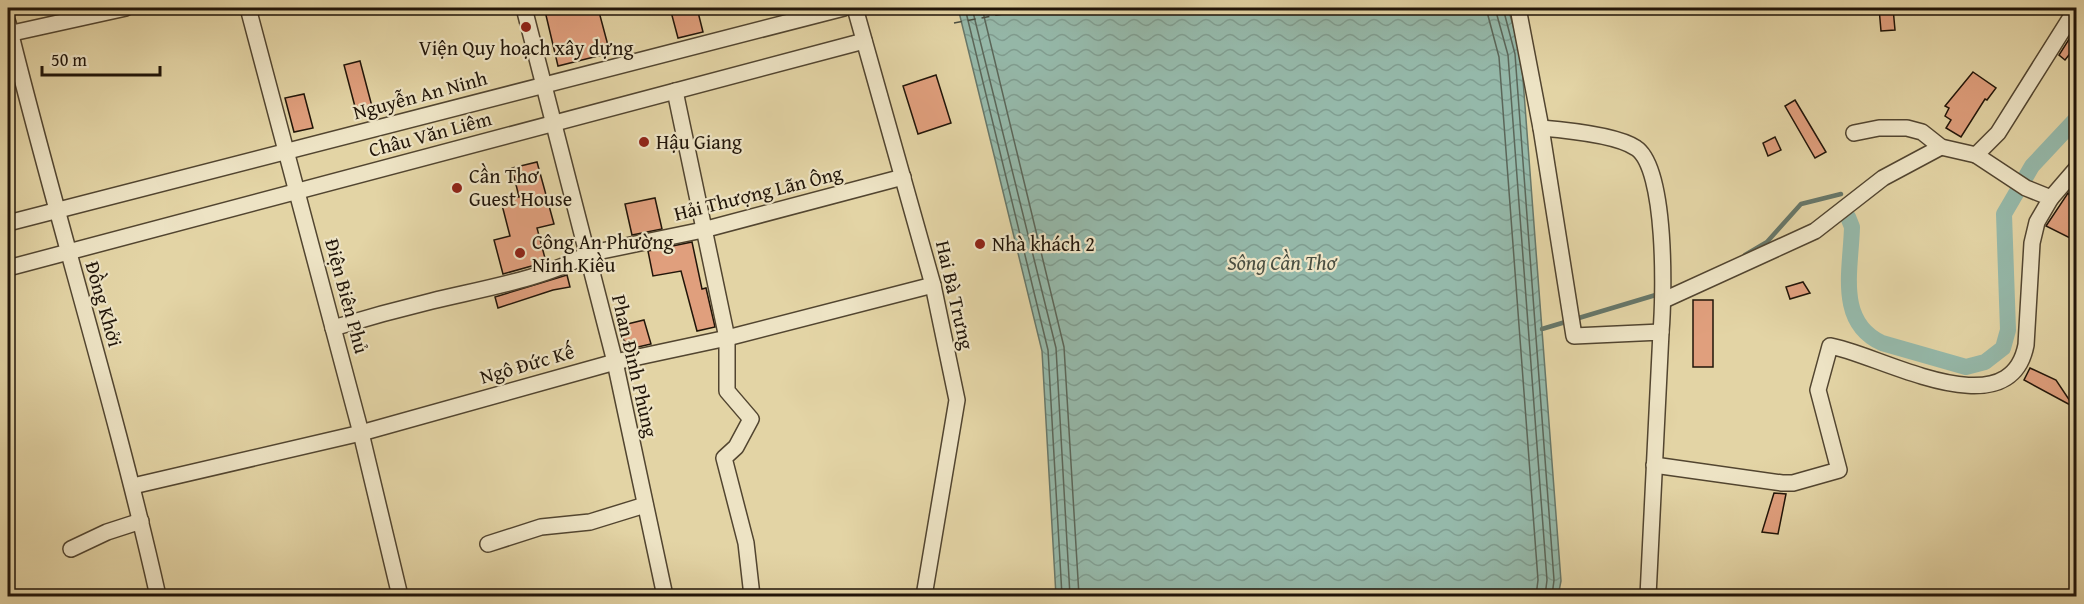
<svg xmlns="http://www.w3.org/2000/svg" width="2084" height="604" font-family="'Gentium Book Plus',serif">
	<style>
		.water { fill: url(#water-waves); stroke: #677769; stroke-width: 1.5 }
		.lines { fill: none; stroke-linecap: round; stroke-linejoin: round }
		.shore { stroke: #5b6659; stroke-width: 1.5 }
		.stream { stroke: #677769; stroke-width: 4.5 }
		.canal { stroke: #95b8a9; stroke-width: 16 }
		.ferry { stroke: #4a4e41; stroke-width: 1.5; stroke-dasharray: 8 6; stroke-linecap: butt }
		.building { fill: #e09f7d; stroke: #211509; stroke-width: 1.5 }
		.minor-casing { stroke: #524530; stroke-width: 18 }
		.minor { stroke: #ede3c4; stroke-width: 15 }
		.poi-dot { fill: #8f2418; stroke: #ede3c4; stroke-width: 2 }
		.labels { text-anchor: middle; stroke-width: 4.5; stroke-linejoin: round; paint-order: stroke }
		.poi-label { font-size: 20px; fill: #211509; stroke: #ede3c4; text-anchor: start }
		.street-label { font-size: 20px; fill: #211509; stroke: #ede3c4 }
		.water-label { font-size: 21px; font-style: italic; fill: #4a4e41; stroke: #ede3c4 }
	</style>
	<defs>
		<pattern id="water-waves" width="16" height="10" patternUnits="userSpaceOnUse" patternTransform="scale(1.5)"><rect width="16" height="10" fill="#95b8a9"/><path d="M0 5q4-4 8 0t8 0" fill="none" stroke="#809d90"/></pattern>
	</defs>
	<rect width="100%" height="100%" fill="#e3d4a5"/>
	<filter id="stains"><feTurbulence type="fractalNoise" baseFrequency=".00333" numOctaves="4"/><feColorMatrix values="0 0 0 0 .2 0 0 0 0 .09 0 0 0 0 .02 0 0 0 .5 -.17"/></filter>
	<radialGradient id="worn" r=".72"><stop offset=".6" stop-color="#630" stop-opacity="0"/><stop offset="1" stop-color="#630" stop-opacity=".3"/></radialGradient>
	<polygon class="water" points="958,8 1508,8 1521,53 1561,581 1558,596 1056,596 1042,351"/>
	<g class="lines">
		<g class="shore">
			<polyline points="965,8 1048,350 1062,596"/>
			<polyline points="972,8 1056,348 1070,596"/>
			<polyline points="982,8 1064,347 1079,596"/>
			<polyline points="1486,8 1499,57 1538,580 1536,596"/>
			<polyline points="1495,8 1508,55 1547,580 1545,596"/>
			<polyline points="1503,8 1515,54 1554,580 1552,596"/>
		</g>
		<g class="stream">
			<polyline points="1745,255 1767,242 1801,204 1841,194"/>
			<polyline points="1542,329 1659,294"/>
		</g>
		<path class="canal" d="M1848,217L1852,227C1851,269 1836,322 1882,343L1966,367L1985,362L2003,348L2008,330L2004,214L2032,166L2076,119"/>
		<polyline class="ferry" points="954,23 1035,8"/>
	</g>
	<g class="building">
		<polygon points="558,8 598,8 610,53 558,66 545,11"/>
		<polygon points="670,8 697,8 703,32 678,38"/>
		<polygon points="1879,8 1893,8 1895,30 1881,31"/>
		<polygon points="2071,36 2076,40 2076,46 2065,60 2059,55"/>
		<polygon points="360,61 374,114 358,118 344,65"/>
		<polygon points="1973,72 1996,88 1987,100 1985,99 1961,137 1946,128 1951,120 1945,116 1949,108 1945,106"/>
		<polygon points="936,75 951,123 918,134 903,86"/>
		<polygon points="304,94 313,128 294,132 285,98"/>
		<polygon points="1795,100 1826,152 1815,158 1785,106"/>
		<polygon points="1775,137 1781,150 1768,156 1763,143"/>
		<polygon points="537,162 554,224 537,228 546,262 503,274 494,240 510,236 501,201 519,197 512,168"/>
		<polygon points="2068,193 2076,204 2076,228 2072,239 2046,226"/>
		<polygon points="655,198 662,229 632,235 625,204"/>
		<polygon points="692,242 702,289 706,288 715,327 697,331 681,271 653,276 648,251"/>
		<polygon points="567,275 570,287 553,290 498,308 495,297"/>
		<polygon points="1803,282 1810,293 1790,299 1786,287"/>
		<rect x="1693" y="300" width="20" height="67"/>
		<polygon points="644,320 651,344 638,347 624,341 619,326"/>
		<polygon points="2030,368 2056,380 2074,407 2024,380"/>
		<polygon points="1774,493 1786,494 1778,534 1762,532"/>
	</g>
	<g class="lines">
		<g class="minor-casing">
			<g id="minor">
				<polyline points="248,8 361,433 400,596"/>
				<polyline points="524,8 615,362 665,596"/>
				<polyline points="855,8 933,285 957,400 924,596"/>
				<polyline points="1518,8 1541,128 1574,336 1661,332 1648,596"/>
				<path d="M8,23C55,215 115,404 158,596"/>
				<polyline points="8,34 126,8"/>
				<polyline points="675,91 727,338 727,391 751,419 736,447 724,458 746,543 752,596"/>
				<path d="M1541,128C1565,130 1617,135 1636,148C1667,168 1664,297 1661,332"/>
				<polyline points="1854,133 1879,128 1907,128 1922,132 1941,147 1976,155 1998,133 2076,9"/>
				<polyline points="2051,198 2076,169"/>
				<polyline points="8,223 844,8"/>
				<polyline points="8,268 864,41"/>
				<polyline points="1664,300 1815,231 1883,178 1941,147"/>
				<path d="M333,328C366,318 399,309 432,301C476,290 549,278 587,254L703,230L903,177"/>
				<path d="M1654,465L1782,483H1793L1839,470L1818,390L1830,346C1876,353 2009,432 2026,345L2032,243L2037,222L2051,198L2026,188L1976,155"/>
				<polyline points="133,486 361,433 615,362 727,338 933,285"/>
				<polyline points="488,544 541,527 590,522 645,505"/>
				<polyline points="71,549 107,532 141,521"/>
			</g>
		</g>
		<use href="#minor" class="minor"/>
	</g>
	<g class="poi-dot">
		<circle cx="526" cy="27" r="6"/>
		<circle cx="644" cy="142" r="6"/>
		<circle cx="457" cy="188" r="6"/>
		<circle cx="980" cy="244" r="6"/>
		<circle cx="520" cy="253" r="6"/>
	</g>
	<g class="labels">
		<g class="poi-label">
			<text x="526" y="55" text-anchor="middle">Viện Quy hoạch xây dựng</text>
			<text x="656" y="149">Hậu Giang</text>
			<text x="469" y="183">Cần Thơ<tspan x="469" dy="23">Guest House</tspan></text>
			<text x="532" y="249">Công An Phường<tspan x="532" dy="23">Ninh Kiều</tspan></text>
			<text x="992" y="251">Nhà khách 2</text>
		</g>
		<g class="street-label">
			<text transform="translate(420 95) rotate(-15)" y="7">Nguyễn An Ninh</text>
			<text transform="translate(430 134) rotate(-15)" y="7">Châu Văn Liêm</text>
			<text transform="translate(758 193) rotate(-14)" y="7">Hải Thượng Lãn Ông</text>
			<text transform="translate(955 295) rotate(77)" y="7">Hai Bà Trưng</text>
			<text transform="translate(347 296) rotate(75)" y="7">Điện Biên Phủ</text>
			<text transform="translate(104 304) rotate(74)" y="7">Đồng Khởi</text>
			<text transform="translate(527 364) rotate(-16)" y="7">Ngô Đức Kế</text>
			<text transform="translate(635 366) rotate(77)" y="7">Phan Đình Phùng</text>
		</g>
		<g class="water-label">
			<text x="1282" y="270">Sông Cần Thơ</text>
		</g>
	</g>
	<rect width="2084" height="604" fill="none" stroke="#e3d4a5" stroke-width="30"/>
	<rect x="9" y="9" width="2066" height="586" fill="none" stroke="#211509" stroke-width="3"/>
	<rect x="15" y="15" width="2054" height="574" fill="none" stroke="#211509" stroke-width="1.5"/>
	<path d="M42 66v9h118v-9" fill="none" stroke="#211509" stroke-width="3"/>
	<text x="51" y="66" font-size="18" fill="#211509" stroke="#ede3c4" stroke-width="4.5" paint-order="stroke">50 m</text>
	<rect width="100%" height="100%" filter="url(#stains)"/>
	<rect width="100%" height="100%" fill="url(#worn)"/>
</svg>
